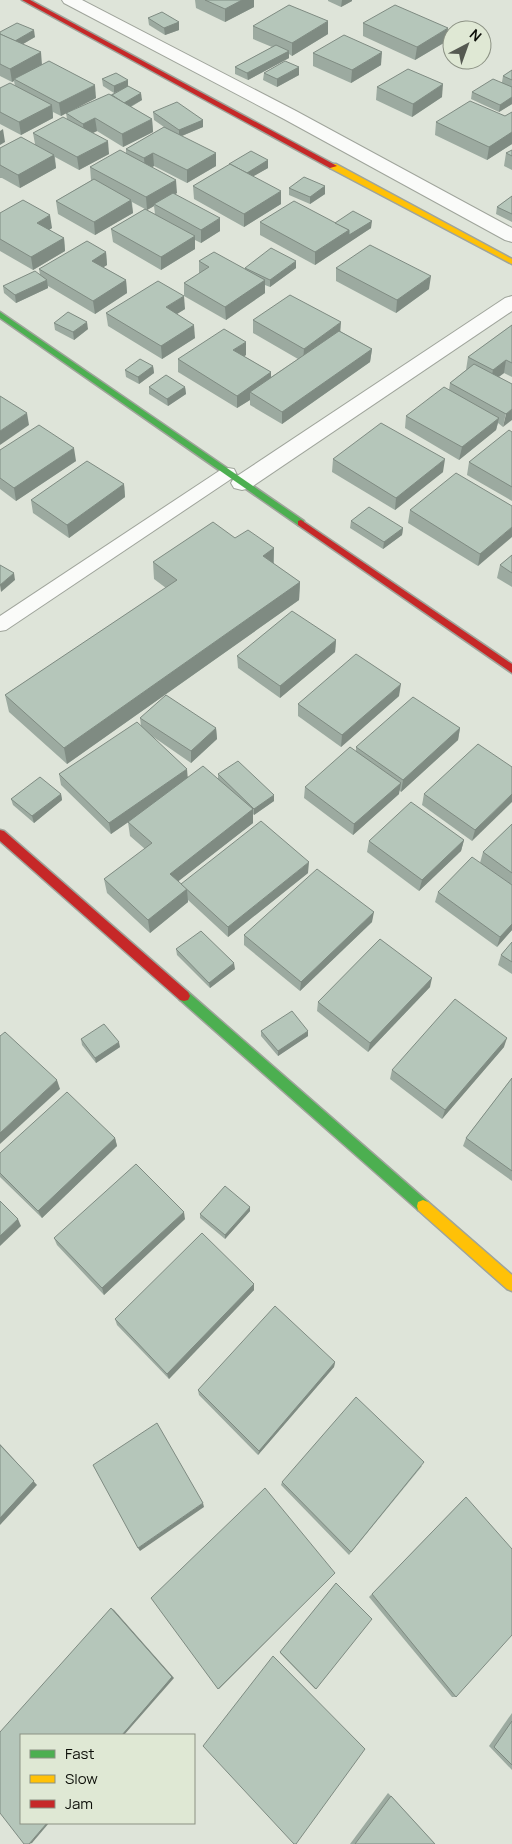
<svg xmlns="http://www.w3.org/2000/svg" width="512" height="1844" font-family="Manrope,sans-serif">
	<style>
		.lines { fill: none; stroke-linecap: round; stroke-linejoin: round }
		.lane-casing { stroke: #9fa49b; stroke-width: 2 }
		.street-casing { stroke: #9fa49b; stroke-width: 2 }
		.fast-casing { stroke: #9fa49b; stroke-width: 3 }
		.slow-casing { stroke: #9fa49b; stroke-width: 3 }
		.jam-casing { stroke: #9fa49b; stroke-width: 3 }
		.lane { fill: #fafbf9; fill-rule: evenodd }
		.street { fill: #fafbf9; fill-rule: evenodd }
		.fast { fill: #4caf50; fill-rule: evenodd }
		.slow { fill: #ffc107; fill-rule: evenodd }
		.jam { fill: #c62828; fill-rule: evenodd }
		.wall { fill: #9caaa0; fill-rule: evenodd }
		.shaded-wall { fill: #7f8b82 }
		.building { fill: #b5c6ba; stroke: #7f8b82 }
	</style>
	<rect width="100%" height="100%" fill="#dee4d9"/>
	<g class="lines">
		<g class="lane-casing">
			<polygon id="lane" points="228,468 234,469 236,473 234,477 6,630 0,631 0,616 222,469"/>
		</g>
		<g class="street-casing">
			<g id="street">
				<polygon points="62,0 82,0 296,111 512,228 512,242 505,240 284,119 64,3"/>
				<polygon points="512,296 512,311 250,488 242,490 234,488 231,483 234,478 505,298"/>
			</g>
		</g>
		<g class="fast-casing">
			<g id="fast">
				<polygon points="0,312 304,521 304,525 298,525 0,318"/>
				<polygon points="184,991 188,992 428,1202 429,1206 428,1210 423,1212 418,1210 180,1000 178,996 180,992"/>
			</g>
		</g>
		<g class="slow-casing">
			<g id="slow">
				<polygon points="330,164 336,164 512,259 512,264 330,168"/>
				<polygon points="423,1200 428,1202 512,1275 512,1291 507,1289 418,1210 417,1206 418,1202"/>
			</g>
		</g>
		<g class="jam-casing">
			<g id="jam">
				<polygon points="22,0 30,0 337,166 330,168"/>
				<polygon points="301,520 512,664 512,673 298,525 298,521"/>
				<polygon points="0,830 4,831 188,992 190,996 188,1000 184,1001 180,1000 0,841"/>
			</g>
		</g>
		<use href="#lane" class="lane"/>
		<use href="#street" class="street"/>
		<use href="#fast" class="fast"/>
		<use href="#slow" class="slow"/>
		<use href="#jam" class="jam"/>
	</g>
	<g class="wall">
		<polygon points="195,0 254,0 254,7 225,22 196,8"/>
		<polygon points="328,0 352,0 352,1 341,7 328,1"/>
		<polygon points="148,18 179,22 179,30 165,35 149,25"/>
		<polygon points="363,23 447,41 415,60 363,36"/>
		<polygon points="253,26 328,34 292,56 289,54 289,58 248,80 235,74 235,67 272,47 253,39"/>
		<polygon points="0,32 35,37 23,44 42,65 96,98 67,113 114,93 103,86 102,79 128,86 142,100 131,107 152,119 153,132 123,147 97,131 93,133 109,154 79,170 55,157 56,168 20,188 2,178 0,178 0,148 35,144 33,133 67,119 66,113 61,116 53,112 53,118 21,135 0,124 0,88 15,86 14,81 12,82 0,76"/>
		<polygon points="313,53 381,65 351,83 313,66"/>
		<polygon points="512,70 512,104 499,112 471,99 472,92 502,82 503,76"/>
		<polygon points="264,73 299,75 277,87 263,80"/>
		<polygon points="377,87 442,97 412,117 376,100"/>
		<path d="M153,112L203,120V127L182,136L216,166L187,183L154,166L152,167L177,193L175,194L220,231L201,243L195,240V249L161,270L113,242L111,229L145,209L132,202L133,213L95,235L58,214L56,201L92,180H91L90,167L126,153V149L164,127L154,120ZM154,206L155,214L147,210Z"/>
		<polygon points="512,112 512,144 487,160 435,135 436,122 505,116"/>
		<polygon points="512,150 512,170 504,166 506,153"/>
		<polygon points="229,164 268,168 253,176 281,204 244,227 194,199 193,186 229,165"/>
		<polygon points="325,186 325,194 310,204 289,195 289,188"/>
		<polygon points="512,196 512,222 496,214 497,207"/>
		<polygon points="0,213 52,228 49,230 64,238 65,251 33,270 0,251"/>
		<polygon points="260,222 335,223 371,228 315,265 260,235"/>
		<polygon points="106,252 107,265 103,267 126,280 127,293 95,314 48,286 48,288 16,303 4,293 3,286 40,275 39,269"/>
		<polygon points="199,261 245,269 245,268 296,268 270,287 265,285 265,293 226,320 184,296 184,283 199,274"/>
		<polygon points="336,268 429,289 396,313 336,281"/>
		<polygon points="185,309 177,314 195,338 162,359 108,326 106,313"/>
		<polygon points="253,320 340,331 372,349 370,362 282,424 250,405 250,400 237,408 178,372 178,359 246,355 244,356 271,372 271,377 298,359 253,333"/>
		<polygon points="54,323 88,329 74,340 55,330"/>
		<polygon points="512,325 512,377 504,373 499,377 512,384 503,427 498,423 496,430 459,460 405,428 406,416 449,390 450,383 466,370 468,357"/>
		<polygon points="153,366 154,373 139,384 126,377 125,370"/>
		<polygon points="149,387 185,387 186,394 168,406 149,394"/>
		<polygon points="512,432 512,501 467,475 469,462"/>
		<polygon points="0,450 76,461 16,501 0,489"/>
		<polygon points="333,459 443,472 395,510 332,472"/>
		<polygon points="124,484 125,497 69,538 33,513 31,500"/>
		<polygon points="512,506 478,566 408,523 410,510"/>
		<polygon points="351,521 403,528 402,535 383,549 350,528"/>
		<polygon points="235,538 274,548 274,564 300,582 299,600 67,764 9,712 5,695 166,588 154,579 153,562"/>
		<polygon points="512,555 512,587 497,578 500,565"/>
		<polygon points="336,640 335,652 280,698 238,668 237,656"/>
		<polygon points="399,696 341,747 298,716 298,704"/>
		<polygon points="140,718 216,728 217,739 191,763 152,736 188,777 218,779 218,774 274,801 254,815 253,814 253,823 178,881 181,884 308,873 228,937 188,900 188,902 150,933 107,893 104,879 145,849 130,836 128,822 131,820 111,834 61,785 59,774 141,726"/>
		<polygon points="460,728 458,740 401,792 399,790 399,794 353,835 304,798 305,787 356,751 356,747"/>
		<polygon points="512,767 472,841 422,805 424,794"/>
		<polygon points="61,794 62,800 34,823 13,805 11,799"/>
		<polygon points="512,824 512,930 497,947 435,902 438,892 480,863 483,852"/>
		<polygon points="464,840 461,851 419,891 367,852 369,841"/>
		<polygon points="372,922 300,991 244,945 244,935"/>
		<polygon points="512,942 512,974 498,965 501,955"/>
		<polygon points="176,949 235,969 210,988 177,955"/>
		<polygon points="430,987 368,1052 317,1011 318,1002"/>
		<polygon points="261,1031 308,1036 278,1056 261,1036"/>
		<polygon points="81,1039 120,1047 96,1063 82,1045"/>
		<polygon points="504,1047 442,1119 390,1079 392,1070"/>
		<polygon points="512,1078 512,1181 463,1146 466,1138"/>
		<polygon points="115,1138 117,1146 42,1218 0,1177 0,1153"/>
		<polygon points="250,1211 225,1239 200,1218 200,1214"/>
		<polygon points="185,1219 104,1295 57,1245 54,1238"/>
		<polygon points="254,1284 254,1290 169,1379 117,1325 115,1319"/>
		<polygon points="335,1362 334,1367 258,1455 199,1395 198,1390"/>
		<polygon points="422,1466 349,1555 281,1485 282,1482"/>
		<polygon points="466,1497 456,1697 452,1697 369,1597"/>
		<polygon points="336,1583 316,1689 315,1689 280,1653"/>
		<polygon points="512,1713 512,1770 489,1746"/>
		<polygon points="388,1793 391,1796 435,1844 350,1844"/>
	</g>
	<g class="shaded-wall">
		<polygon points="242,0 254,0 254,7 225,22 225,9"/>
		<polygon points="342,0 352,0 352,1 341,7"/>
		<polygon points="328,21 328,34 292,56 292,43"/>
		<polygon points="179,22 179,30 165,35 164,28"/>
		<polygon points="448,28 447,41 415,60 417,47"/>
		<polygon points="34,30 35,37 16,48 15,41"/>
		<polygon points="289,51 289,58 248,80 247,73"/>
		<polygon points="41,52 42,65 14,79 14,81 12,82 10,69"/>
		<polygon points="382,52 381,65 351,83 352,70"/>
		<polygon points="299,67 299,75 277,87 277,79"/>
		<polygon points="128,80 128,87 114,93 114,86"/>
		<polygon points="443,84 442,97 412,117 413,104"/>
		<polygon points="95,85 96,98 61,116 59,103"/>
		<polygon points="141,93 142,100 122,111 122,104"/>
		<polygon points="512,97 512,104 499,112 500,105"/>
		<polygon points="52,105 53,118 21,135 19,122"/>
		<polygon points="95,118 97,131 84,137 83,124"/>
		<polygon points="152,119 153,132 123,147 122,134"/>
		<polygon points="203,120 203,127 179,137 179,130"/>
		<polygon points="3,129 5,142 0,145 0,131"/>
		<polygon points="512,132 512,144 487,160 489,147"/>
		<polygon points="108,141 109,154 79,170 77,157"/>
		<polygon points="153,153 154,166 145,171 144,158"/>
		<polygon points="216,153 216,166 187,183 187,170"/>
		<polygon points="54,155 56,168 20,188 18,175"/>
		<polygon points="268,160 268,168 245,181 245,173"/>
		<polygon points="176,180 177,193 156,205 154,204 154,206 147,210 146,197"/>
		<polygon points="325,186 325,194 310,204 310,197"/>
		<polygon points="281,191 281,204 244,227 244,214"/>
		<polygon points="131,200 133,213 95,235 94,222"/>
		<polygon points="50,215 52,228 39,236 37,223"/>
		<polygon points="220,218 220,231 201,243 201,230"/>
		<polygon points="372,221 371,228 315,265 315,252 349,230"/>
		<polygon points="195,236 195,249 161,270 161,257"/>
		<polygon points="64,238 65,251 33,270 31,257"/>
		<polygon points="106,252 107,265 93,274 92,261"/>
		<polygon points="296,261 296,268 270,287 270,280"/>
		<polygon points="431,276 429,289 396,313 397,300"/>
		<polygon points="47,280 48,288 16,303 15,295"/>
		<polygon points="126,280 127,293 95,314 93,301"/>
		<polygon points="265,280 265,293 226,320 225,307"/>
		<polygon points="184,296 185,309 167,320 166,307"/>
		<polygon points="87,322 88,329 74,340 73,332"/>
		<polygon points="341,322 340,335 303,361 304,349"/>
		<polygon points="194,325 195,338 162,359 161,346"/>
		<polygon points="246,342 246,355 234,363 233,350"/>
		<polygon points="372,349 370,362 282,424 282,412"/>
		<polygon points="506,360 504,373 490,383 493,370"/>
		<polygon points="153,366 154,373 139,384 138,377"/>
		<polygon points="271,372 271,385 250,392 250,400 237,408 237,396"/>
		<polygon points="185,387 186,394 168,406 167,399"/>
		<polygon points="512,409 512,420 503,427 506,414"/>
		<polygon points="27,413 29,425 0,445 0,431"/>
		<polygon points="499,418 496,430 459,460 462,447"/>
		<polygon points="74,448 76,461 16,501 14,488"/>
		<polygon points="445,459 443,472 395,510 396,498"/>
		<polygon points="124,484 125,497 69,538 67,525"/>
		<polygon points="512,527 512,537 478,566 480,554"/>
		<polygon points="403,528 402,535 383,549 384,542"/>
		<polygon points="274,548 273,566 263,556"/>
		<polygon points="14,573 15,580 1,592 0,585"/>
		<polygon points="300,582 299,600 67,764 64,748"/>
		<polygon points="336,640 335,652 280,698 280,686"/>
		<polygon points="401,684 399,696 341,747 342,735"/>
		<polygon points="216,728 217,739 191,763 191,751"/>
		<polygon points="460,728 458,740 401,792 403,780"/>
		<polygon points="187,769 188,781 111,834 109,823"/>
		<polygon points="401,783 399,794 353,835 354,824"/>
		<polygon points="61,794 62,800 34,823 32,816"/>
		<polygon points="512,794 512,802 472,841 475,830"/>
		<polygon points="274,795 274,801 254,815 254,809"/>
		<polygon points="253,809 253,823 171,887 170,874"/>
		<polygon points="464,840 461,851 419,891 422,880"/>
		<polygon points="309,862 308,873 228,937 228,927"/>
		<polygon points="187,889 188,902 150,933 148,920"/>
		<polygon points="374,912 372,922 300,991 301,982"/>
		<polygon points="512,924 512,930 497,947 500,937"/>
		<polygon points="234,963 235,969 210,988 209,983"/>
		<polygon points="432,978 430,987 368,1052 370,1043"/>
		<polygon points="308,1031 308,1036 278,1056 278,1051"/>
		<polygon points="507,1038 504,1047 442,1119 445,1110"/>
		<polygon points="119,1042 120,1047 96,1063 95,1058"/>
		<polygon points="57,1080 60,1089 0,1144 0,1133"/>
		<polygon points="115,1138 117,1146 42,1218 38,1211"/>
		<polygon points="250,1207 250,1211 225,1239 225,1235"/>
		<polygon points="184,1212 185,1219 104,1295 102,1288"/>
		<polygon points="18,1219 21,1226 0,1246 0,1236"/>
		<polygon points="254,1284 254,1290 169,1379 167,1374"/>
		<polygon points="335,1362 334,1367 258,1455 259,1451"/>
		<polygon points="0,1444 37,1485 0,1525"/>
		<polygon points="203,1503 204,1507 140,1551 138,1548"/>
		<polygon points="335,1573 219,1689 218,1689"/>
		<polygon points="111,1608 114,1610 174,1678 124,1735 122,1735"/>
		<polygon points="47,1823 49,1823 32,1843 29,1844"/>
	</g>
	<g class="building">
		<polygon points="205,0 242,0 225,9"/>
		<polygon points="289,5 328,21 292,43 253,26"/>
		<polygon points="395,5 448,28 417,47 363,23"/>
		<polygon points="162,12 179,22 164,28 148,18"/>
		<polygon points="17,23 34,30 15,41 0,34 0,32"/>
		<polygon points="0,34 41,52 10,69 0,64"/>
		<polygon points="344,35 382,52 352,70 313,53"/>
		<polygon points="276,45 289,51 247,73 235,67"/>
		<polygon points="49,61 95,85 59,103 14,79"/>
		<polygon points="285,61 299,67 277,79 264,73"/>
		<polygon points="408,69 443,84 413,104 377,87"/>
		<polygon points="512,70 512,80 503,76"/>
		<polygon points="116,73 128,80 114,86 102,79"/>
		<polygon points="493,79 512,87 512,97 500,105 472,92"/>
		<polygon points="10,83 52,105 19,122 0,112 0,88"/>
		<polygon points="128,86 141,93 124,103 112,95"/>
		<polygon points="109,94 152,119 122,134 95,118 83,124 66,113"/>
		<polygon points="470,101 505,116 512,112 512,132 489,147 436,122"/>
		<polygon points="177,102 203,120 179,130 153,112"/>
		<polygon points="63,117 108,141 77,157 33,133"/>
		<polygon points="164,127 216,153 187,170 153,153 144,158 126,149"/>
		<polygon points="21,137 54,155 18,175 0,165 0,148"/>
		<polygon points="120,150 176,180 146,197 90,167"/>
		<polygon points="512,150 512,156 506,153"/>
		<polygon points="251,151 268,160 247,173 230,164 229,164"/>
		<polygon points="230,164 281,191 244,214 193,186"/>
		<polygon points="304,177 325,186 310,197 289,188"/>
		<polygon points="94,179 131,200 94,222 56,201"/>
		<polygon points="173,193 220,218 201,230 154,204"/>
		<polygon points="512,196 512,214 497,207"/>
		<polygon points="23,200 50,215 37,223 64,238 31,257 0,239 0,213"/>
		<polygon points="294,201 349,230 315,252 260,222"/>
		<polygon points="145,209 195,236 161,257 111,229"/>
		<polygon points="353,211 372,221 349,235 349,230 335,223"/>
		<polygon points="87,241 106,252 92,261 126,280 93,301 39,269"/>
		<polygon points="370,245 431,276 397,300 336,268"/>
		<polygon points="271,248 296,261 270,280 245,268"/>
		<polygon points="214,252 265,280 225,307 184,283 209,267 199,261"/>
		<polygon points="35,271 47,280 15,295 3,286"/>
		<polygon points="158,281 184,296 166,307 194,325 161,346 106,313"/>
		<polygon points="290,295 341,322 304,349 253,320"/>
		<polygon points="68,312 87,322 73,332 54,323"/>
		<polygon points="512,325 512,363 506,360 493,370 468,357"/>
		<polygon points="224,329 246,342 233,350 271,372 237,396 178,359"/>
		<polygon points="339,331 372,349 282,412 250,392"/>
		<polygon points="140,359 153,366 138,377 125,370"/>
		<polygon points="474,364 512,384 512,409 506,414 450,383"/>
		<polygon points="166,375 185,387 167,399 149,387"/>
		<polygon points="444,387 499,418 462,447 406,416"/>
		<polygon points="0,396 27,413 0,431"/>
		<polygon points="381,423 445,459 396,498 333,459"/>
		<polygon points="39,425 74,448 14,488 0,478 0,450"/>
		<polygon points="509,430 512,432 512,487 469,462"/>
		<polygon points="87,461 124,484 67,525 31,500"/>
		<polygon points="456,473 512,506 512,527 480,554 410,510"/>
		<polygon points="369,507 403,528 384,542 351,521"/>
		<polygon points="213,522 235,538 248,530 274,548 263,556 300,582 64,748 5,695 177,580 153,562"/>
		<polygon points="512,555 512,573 500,565"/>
		<polygon points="0,565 14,573 0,585"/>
		<polygon points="292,611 336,640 280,686 237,656"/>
		<polygon points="356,654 401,684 342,735 298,704"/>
		<polygon points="166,695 216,728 191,751 140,718"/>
		<polygon points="413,697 460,728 403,780 356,747"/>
		<polygon points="137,722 187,769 109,823 59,774"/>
		<polygon points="478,744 512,767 512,794 475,830 424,794"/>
		<polygon points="350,747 401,783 354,824 305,787"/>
		<polygon points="238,761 274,795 254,809 218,774"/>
		<polygon points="203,766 253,809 170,874 187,889 148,920 104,879 152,843 128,822"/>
		<polygon points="40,777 61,794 32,816 11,799"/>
		<polygon points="411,802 464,840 422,880 369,841"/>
		<polygon points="261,821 309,862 228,927 181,884"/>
		<polygon points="512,824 512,873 483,852"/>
		<polygon points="472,857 512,885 512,924 500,937 438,892"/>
		<polygon points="317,869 374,912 301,982 244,935"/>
		<polygon points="201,931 234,963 209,983 176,949"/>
		<polygon points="380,939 432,978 370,1043 318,1002"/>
		<polygon points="512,942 512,962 501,955"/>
		<polygon points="455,999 507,1038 445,1110 392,1070"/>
		<polygon points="292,1011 308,1031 278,1051 261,1031"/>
		<polygon points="104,1024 119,1042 95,1058 81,1039"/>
		<polygon points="5,1032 57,1080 0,1133 0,1036"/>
		<polygon points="512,1078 512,1171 466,1138"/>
		<polygon points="67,1092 115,1138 38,1211 0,1173 0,1153"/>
		<polygon points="136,1164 184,1212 102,1288 54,1238"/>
		<polygon points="225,1186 250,1207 225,1235 200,1214"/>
		<polygon points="0,1201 18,1219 0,1236"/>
		<polygon points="202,1233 254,1284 167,1374 115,1319"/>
		<polygon points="275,1306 335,1362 259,1451 198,1390"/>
		<polygon points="356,1397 424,1462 351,1552 282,1482"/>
		<polygon points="157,1423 203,1503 138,1548 93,1465"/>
		<polygon points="0,1445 34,1481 0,1518"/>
		<polygon points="265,1488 335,1573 218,1689 151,1598"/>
		<polygon points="466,1497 512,1549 512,1635 456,1697 372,1594"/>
		<polygon points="336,1583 372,1619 316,1689 280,1652"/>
		<polygon points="111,1608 172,1677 122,1735 21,1735 21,1823 47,1823 29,1844 24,1844 0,1813 0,1732"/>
		<polygon points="273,1656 365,1749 296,1844 294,1844 203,1746"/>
		<polygon points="512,1721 512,1765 494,1747"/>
		<polygon points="391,1796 435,1844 355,1844"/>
	</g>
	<rect x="20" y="1734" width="175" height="90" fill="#dfe8d4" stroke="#8b9183"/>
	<rect x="30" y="1750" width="25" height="8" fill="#4caf50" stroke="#8b9183"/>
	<text x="65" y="1759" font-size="15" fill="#0d0f09">Fast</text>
	<rect x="30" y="1775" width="25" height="8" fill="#ffc107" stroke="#8b9183"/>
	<text x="65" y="1784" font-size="15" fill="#0d0f09">Slow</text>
	<rect x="30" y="1800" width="25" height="8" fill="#c62828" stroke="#8b9183"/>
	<text x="65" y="1809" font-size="15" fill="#0d0f09">Jam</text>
	<g transform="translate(467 45) rotate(41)"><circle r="24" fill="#dfe8d4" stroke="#8b9183"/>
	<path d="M0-4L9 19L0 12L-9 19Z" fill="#565a52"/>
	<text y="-8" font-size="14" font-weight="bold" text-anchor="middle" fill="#0d0f09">N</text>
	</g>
</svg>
